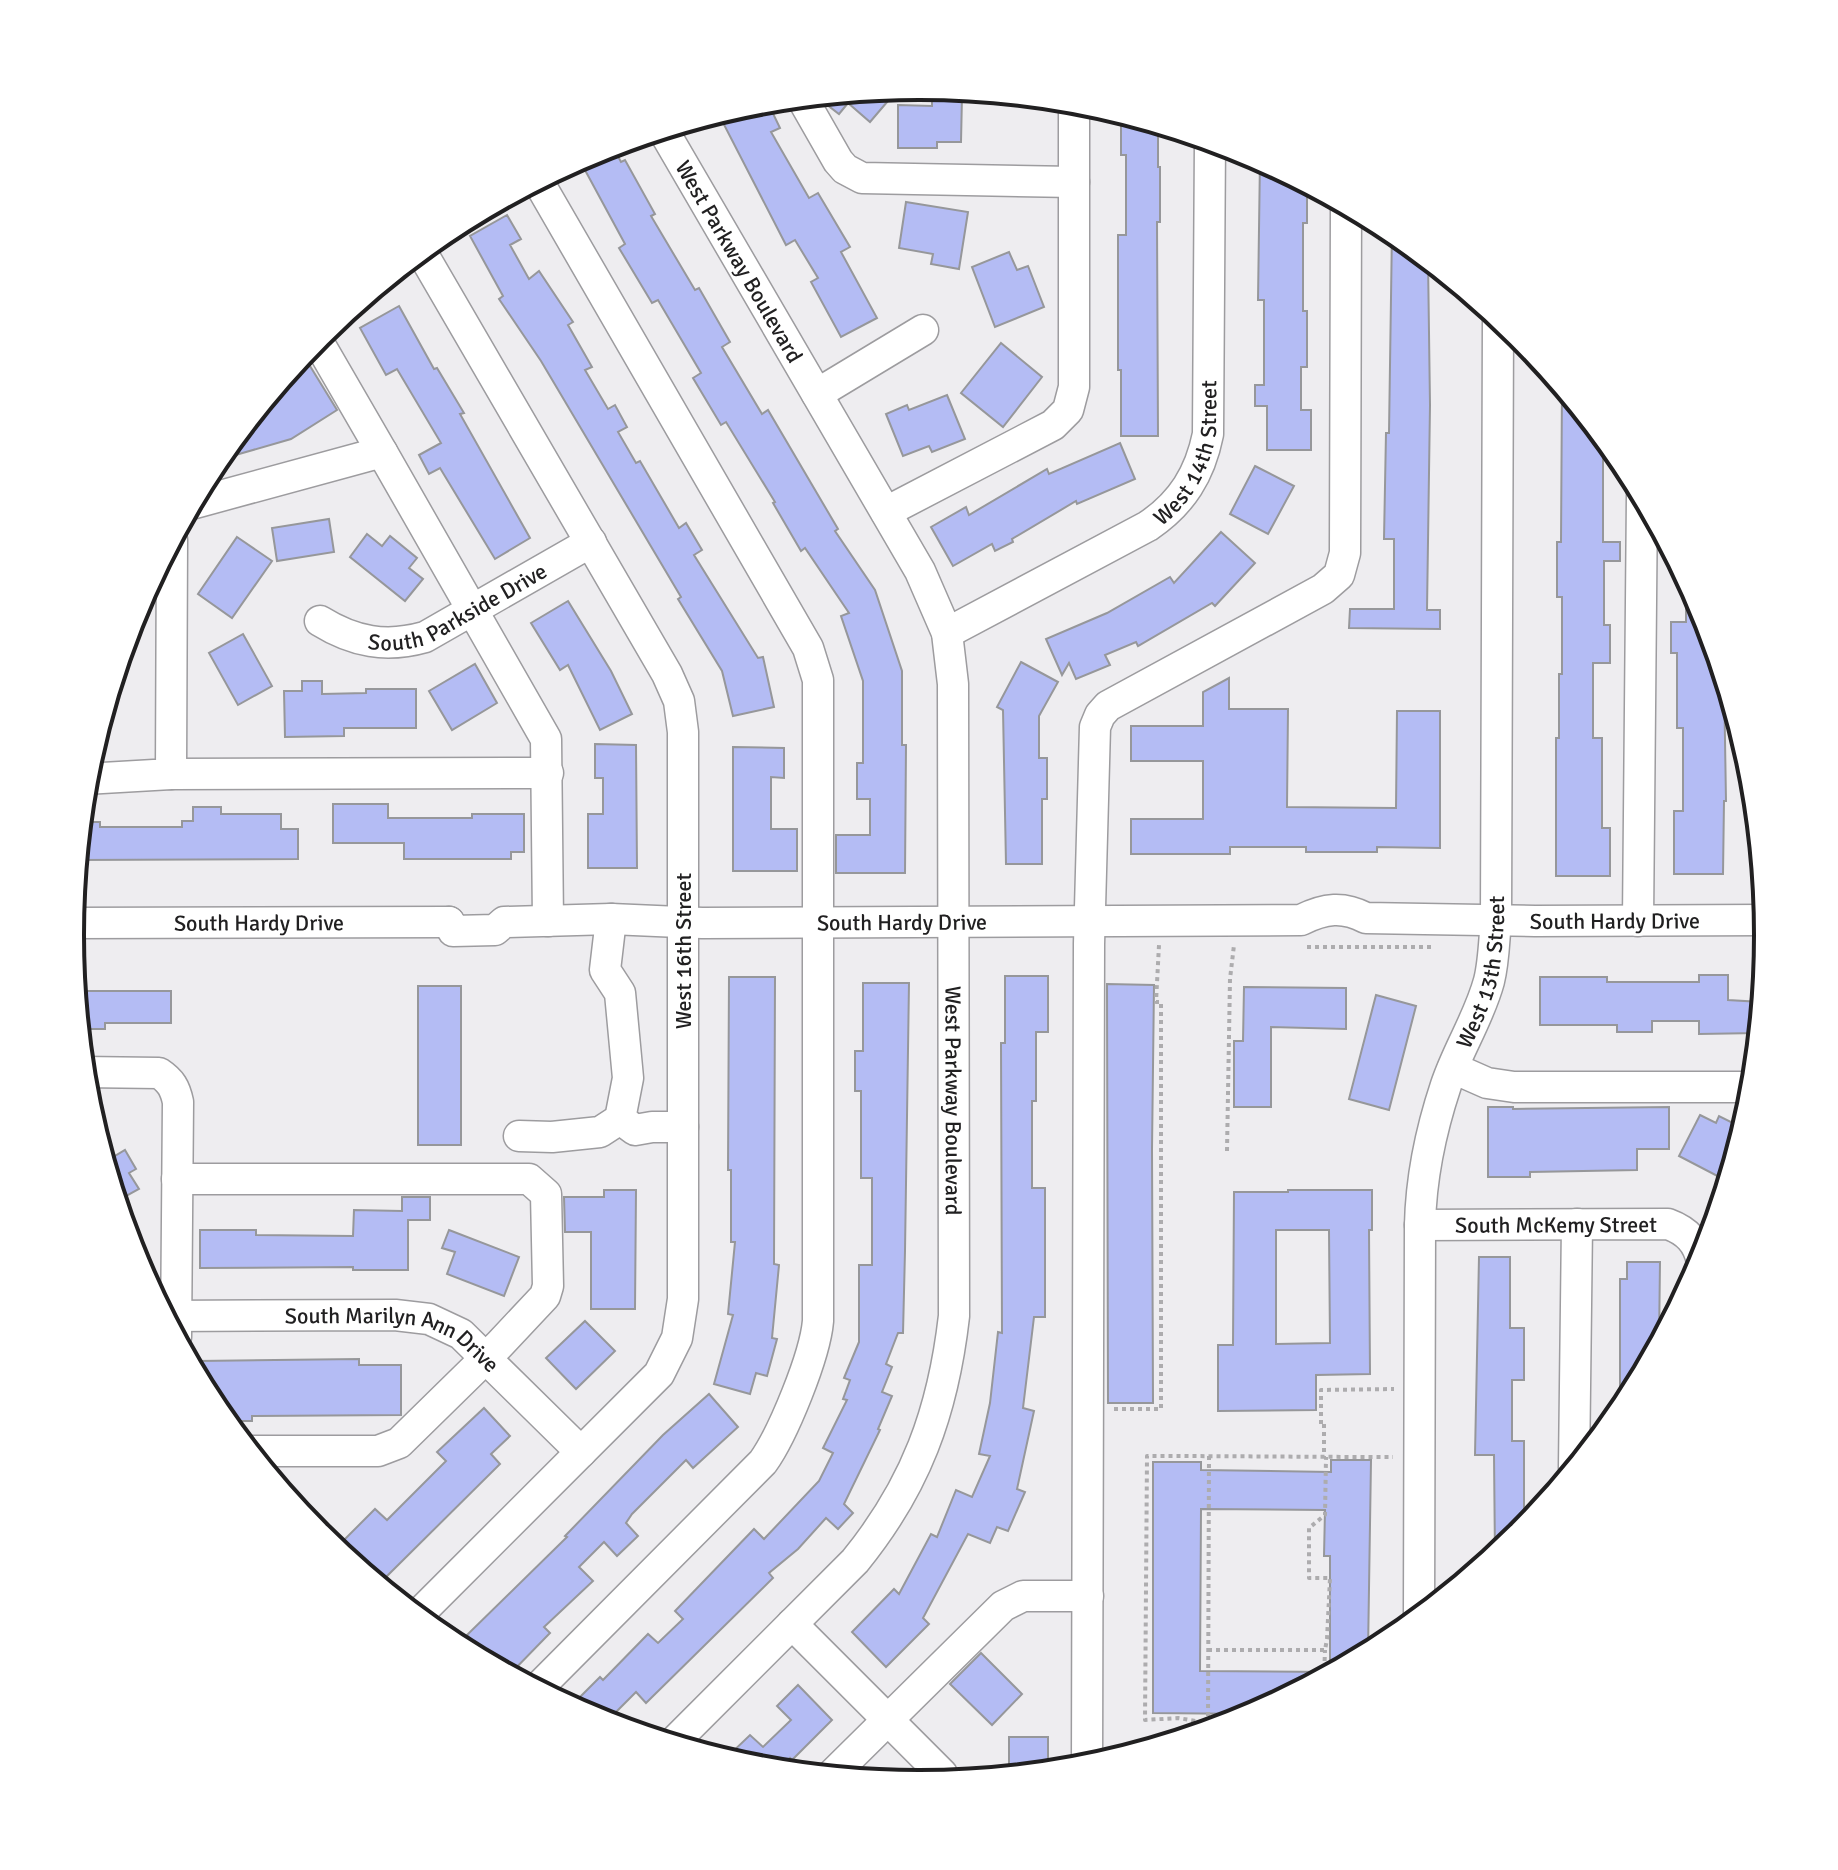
<svg xmlns="http://www.w3.org/2000/svg" width="1838" height="1870" font-family="Signika,sans-serif">
	<style>
		.building { fill: #b4bcf4; stroke: #96979a; stroke-width: 2; fill-rule: evenodd }
		.lines { fill: none; stroke-linecap: round; stroke-linejoin: round }
		.minor-casing { stroke: #9d9c9f; stroke-width: 33 }
		.path { stroke: #adacae; stroke-width: 4; stroke-dasharray: 4 4; stroke-linecap: butt }
		.minor { stroke: #fff; stroke-width: 30 }
		.labels { text-anchor: middle; stroke-width: 6; stroke-linejoin: round; paint-order: stroke }
		.street-label { font-size: 22px; fill: #212021; stroke: #fff }
		.rim { fill: none; stroke: #212021; stroke-width: 4 }
	</style>
	<rect width="100%" height="100%" fill="#eeedf0"/>
	<g class="building">
		<polygon points="899,88 870,122 848,103 839,114 826,104 821,96"/>
		<polygon points="932,95 962,96 961,142 937,142 937,148 898,148 898,105 932,106"/>
		<polygon points="767,101 780,128 771,132 809,198 818,193 850,247 841,252 877,318 841,337 811,282 818,278 795,240 786,245 718,113"/>
		<polygon points="1121,113 1158,125 1158,167 1160,167 1160,222 1157,222 1158,436 1121,436 1121,370 1118,370 1118,235 1126,235 1126,155 1121,155"/>
		<polygon points="612,145 621,162 625,160 655,214 651,216 695,290 699,288 730,342 722,347 762,414 768,410 838,529 835,531 875,590 902,671 902,745 906,745 905,873 836,873 836,835 870,835 870,799 857,799 857,763 863,763 863,681 841,616 849,613 805,548 801,551 773,503 775,502 726,422 721,425 693,378 701,373 658,300 652,303 619,248 625,244 579,159"/>
		<polygon points="1260,159 1307,184 1307,223 1303,223 1303,311 1307,311 1307,367 1301,367 1301,410 1311,410 1311,450 1267,450 1267,406 1255,406 1255,385 1264,385 1264,300 1258,300"/>
		<polygon points="906,202 968,212 959,269 931,264 933,254 899,248"/>
		<polygon points="507,215 521,239 510,245 529,279 539,271 573,322 568,325 592,367 585,370 608,409 615,405 627,427 618,432 636,463 640,461 679,528 686,523 702,550 694,555 758,658 763,657 774,707 733,716 722,671 678,599 681,597 541,361 499,299 503,296 470,236"/>
		<polygon points="1392,230 1428,260 1430,405 1427,610 1440,610 1440,629 1349,628 1350,609 1394,609 1394,539 1384,539 1386,433 1389,433"/>
		<polygon points="1009,252 1017,270 1028,266 1044,307 995,327 972,267"/>
		<polygon points="399,306 434,369 437,368 464,413 460,414 530,538 495,559 440,468 429,474 419,455 441,443 397,369 386,375 360,328"/>
		<polygon points="1001,343 1042,377 1003,427 961,393"/>
		<polygon points="310,366 337,410 291,439 215,461 274,389"/>
		<polygon points="1562,386 1609,444 1609,456 1603,456 1603,542 1620,542 1620,561 1604,561 1604,625 1610,625 1610,663 1593,663 1593,738 1602,738 1602,828 1610,828 1610,876 1556,876 1556,738 1559,738 1559,674 1562,674 1562,597 1557,597 1557,542 1561,542"/>
		<polygon points="947,395 965,439 932,452 929,446 903,456 886,414 907,405 909,410"/>
		<polygon points="1120,443 1135,479 1077,504 1076,501 1012,539 1013,542 995,551 992,544 953,566 931,527 966,507 969,515 1047,469 1049,474"/>
		<polygon points="1255,466 1294,486 1268,534 1230,514"/>
		<polygon points="329,519 334,552 277,561 272,528"/>
		<polygon points="1221,532 1255,563 1215,606 1212,603 1138,646 1136,642 1105,655 1110,665 1076,679 1069,663 1062,675 1046,639 1107,613 1170,577 1174,583"/>
		<polygon points="367,534 382,546 390,536 417,558 409,568 423,579 405,601 350,557"/>
		<polygon points="237,537 272,561 232,618 198,594"/>
		<polygon points="1686,577 1704,611 1724,678 1726,801 1724,801 1723,874 1674,874 1674,811 1683,811 1683,728 1677,728 1677,653 1671,653 1671,622 1686,622"/>
		<polygon points="568,601 611,671 632,714 600,730 568,665 560,670 531,623"/>
		<polygon points="243,634 272,686 238,705 209,653"/>
		<polygon points="1021,662 1058,682 1039,716 1039,758 1047,758 1047,799 1042,799 1042,864 1006,864 1003,710 997,707"/>
		<polygon points="475,664 497,703 452,730 429,691"/>
		<polygon points="1229,678 1229,709 1288,709 1287,807 1396,808 1397,711 1440,711 1440,848 1377,847 1377,852 1306,852 1306,847 1230,847 1230,854 1131,854 1131,819 1203,819 1203,761 1131,761 1131,726 1203,726 1203,692"/>
		<polygon points="302,681 322,681 322,694 366,693 366,689 416,689 416,728 344,728 344,736 285,737 284,691 302,691"/>
		<polygon points="595,744 636,745 637,868 588,868 588,814 603,814 603,778 595,778"/>
		<polygon points="733,747 784,748 784,778 771,777 771,829 797,829 797,871 733,871"/>
		<polygon points="333,804 388,804 388,818 472,818 472,814 524,814 524,852 511,852 511,859 404,859 404,843 333,843"/>
		<polygon points="193,807 221,807 221,814 281,814 281,829 298,829 298,859 77,860 81,822 100,822 100,827 182,827 182,821 193,821"/>
		<polygon points="1699,975 1728,975 1728,1000 1761,1002 1758,1033 1699,1034 1699,1021 1652,1021 1652,1032 1617,1032 1617,1025 1540,1025 1540,977 1607,977 1607,982 1699,982"/>
		<polygon points="1005,976 1048,976 1048,1032 1036,1032 1036,1101 1032,1101 1032,1188 1045,1188 1045,1317 1034,1317 1023,1408 1034,1411 1017,1489 1025,1492 1008,1531 997,1527 990,1543 968,1534 923,1618 929,1624 886,1667 852,1632 894,1589 899,1594 931,1534 937,1537 956,1490 972,1497 990,1456 979,1454 990,1403 998,1332 1002,1333 1001,1043 1005,1043"/>
		<polygon points="729,977 775,977 774,1264 779,1265 772,1338 777,1339 767,1376 756,1373 750,1394 714,1384 733,1315 728,1314 735,1242 731,1242 731,1170 728,1170"/>
		<polygon points="863,983 909,983 905,1251 903,1333 898,1333 886,1364 892,1367 882,1392 892,1396 878,1429 880,1430 844,1504 853,1513 838,1529 826,1518 798,1549 769,1573 773,1578 646,1703 636,1692 605,1723 594,1719 570,1707 600,1677 603,1680 648,1634 658,1643 683,1619 675,1611 754,1529 764,1539 819,1481 833,1453 823,1448 847,1400 843,1399 850,1380 844,1378 859,1342 859,1265 872,1265 872,1178 861,1178 861,1091 855,1091 855,1051 863,1051"/>
		<polygon points="1107,984 1154,985 1152,1149 1153,1403 1108,1403"/>
		<rect x="418" y="986" width="43" height="159"/>
		<polygon points="1244,987 1346,988 1346,1029 1271,1027 1271,1107 1234,1107 1234,1041 1243,1041"/>
		<polygon points="76,991 171,991 171,1023 105,1023 105,1029 79,1029"/>
		<polygon points="1376,995 1416,1006 1389,1110 1349,1099"/>
		<polygon points="1488,1107 1513,1107 1513,1109 1669,1107 1669,1149 1637,1149 1637,1170 1530,1172 1530,1177 1488,1177"/>
		<polygon points="1700,1115 1716,1123 1719,1116 1743,1128 1736,1139 1739,1141 1727,1181 1679,1156"/>
		<polygon points="125,1150 136,1169 129,1173 139,1189 117,1201 105,1162"/>
		<polygon points="604,1190 636,1190 635,1309 591,1309 591,1232 565,1232 564,1197 604,1197"/>
		<path d="M1288,1190H1372V1230H1369L1370,1374L1316,1375V1410L1218,1411V1345H1233L1234,1192H1288ZM1276,1230H1329L1330,1343L1276,1344Z"/>
		<polygon points="402,1197 430,1197 430,1220 408,1220 408,1270 353,1270 353,1267 200,1268 200,1230 256,1230 256,1235 353,1236 354,1210 402,1211"/>
		<polygon points="449,1230 519,1257 504,1296 447,1274 455,1252 442,1248"/>
		<polygon points="1479,1257 1510,1257 1510,1328 1524,1328 1524,1380 1512,1380 1512,1441 1524,1441 1524,1509 1541,1509 1519,1536 1495,1556 1494,1455 1475,1455"/>
		<polygon points="1627,1262 1660,1262 1659,1343 1620,1412 1620,1279 1627,1279"/>
		<polygon points="585,1321 615,1351 576,1389 546,1358"/>
		<polygon points="359,1359 359,1365 401,1365 401,1415 252,1416 252,1421 225,1421 213,1406 198,1379 198,1361"/>
		<polygon points="709,1394 738,1427 693,1468 686,1460 632,1514 626,1523 638,1536 617,1556 604,1542 579,1567 593,1581 544,1627 550,1633 510,1674 504,1671 467,1635 567,1537 565,1536 663,1435"/>
		<polygon points="484,1408 510,1436 491,1454 500,1464 384,1579 344,1540 375,1509 387,1520 446,1461 437,1452"/>
		<path d="M1331,1460H1371L1368,1653L1254,1714L1153,1713V1462H1201V1470L1331,1472ZM1201,1509L1325,1510L1324,1556H1330V1672L1200,1671Z"/>
		<polygon points="981,1653 1022,1694 992,1725 950,1684"/>
		<polygon points="798,1685 832,1720 792,1760 790,1758 777,1770 753,1768 725,1759 750,1735 763,1747 791,1720 777,1706"/>
		<polygon points="1009,1737 1048,1737 1048,1771 1009,1775"/>
	</g>
	<g class="lines">
		<g class="minor-casing">
			<g id="minor">
				<polyline points="802,98 838,161 845,169 862,178 1074,182"/>
				<path id="s1" d="M663,130L920,571L947,633L953,684L954,1316C943,1412 916,1486 855,1561L673,1743"/>
				<polyline points="316,338 382,452"/>
				<polyline points="817,394 923,330"/>
				<polyline points="191,504 382,452 546,739 548,921"/>
				<polyline points="886,512 1053,425 1068,410 1074,387 1074,101"/>
				<path id="s2" d="M320,621C354,642 386,648 425,637L591,542"/>
				<path id="s3" d="M947,633L1148,526C1182,503 1200,474 1208,434L1210,140"/>
				<polyline points="171,774 548,773"/>
				<polyline points="85,779 171,774 172,540"/>
				<polyline points="1638,921 1642,495"/>
				<path id="s4" d="M449,922L453,931L495,930L504,922L611,919L702,923L1301,920C1325,908 1343,906 1366,918L1535,921L1766,920"/>
				<path id="s5" d="M71,923L449,922"/>
				<polyline points="1453,1068 1487,1083 1514,1087 1753,1087"/>
				<path d="M83,1072L159,1073C171,1081 175,1088 178,1102L176,1337"/>
				<polyline points="620,1119 635,1130 652,1127 683,1127"/>
				<polyline points="519,1136 552,1137 600,1132 620,1119 628,1078 620,993 605,970 611,919"/>
				<polyline points="177,1179 529,1179 546,1194 548,1286 545,1296 499,1345 399,1443 378,1451 250,1451"/>
				<path id="s6" d="M1420,1225L1668,1224C1687,1231 1698,1242 1702,1262"/>
				<path id="s7" d="M165,1316L395,1315L429,1319L461,1334L581,1452"/>
				<polyline points="1574,1468 1577,1224"/>
				<polyline points="417,1616 659,1374 677,1338 683,1299 683,732 679,701 667,674 421,251"/>
				<path id="s8" d="M1419,1618L1420,1225C1421,1177 1431,1130 1446,1085C1458,1049 1479,1018 1489,981C1494,961 1494,940 1496,920L1498,317"/>
				<polyline points="792,1624 942,1774"/>
				<path d="M537,1689L763,1462C783,1434 815,1356 818,1321V680L808,648L538,181"/>
				<polyline points="1087,1767 1089,944 1095,727 1100,715 1108,706 1323,589 1339,575 1345,553 1346,205"/>
				<polyline points="832,1775 1003,1606 1023,1596 1088,1596"/>
			</g>
		</g>
		<g class="path">
			<polyline points="1307,947 1434,947"/>
			<polyline points="1227,1151 1230,979 1234,945"/>
			<polyline points="1114,1409 1161,1409 1161,1002 1156,1002 1159,945"/>
			<polyline points="1321,1424 1321,1390 1394,1389"/>
			<polyline points="1324,1424 1324,1457"/>
			<path d="M1209,1456L1208,1723L1178,1718L1145,1720L1147,1456C1229,1456 1311,1457 1393,1457"/>
			<polyline points="1208,1650 1325,1650 1327,1639 1330,1578 1309,1578 1309,1528 1325,1515 1326,1457"/>
			<polyline points="1324,1677 1325,1650"/>
			<polyline points="1208,1723 1244,1719"/>
		</g>
		<use href="#minor" class="minor"/>
	</g>
	<g class="labels">
		<g class="street-label">
			<text dy="8" stroke="none"><textPath href="#s1" startOffset="152">West Parkway Boulevard</textPath></text>
			<text dy="8" stroke="none"><textPath href="#s3" startOffset="316">West 14th Street</textPath></text>
			<text dy="8" stroke="none"><textPath href="#s2" startOffset="150">South Parkside Drive</textPath></text>
			<text dy="8" stroke="none"><textPath href="#s4" startOffset="1178">South Hardy Drive</textPath></text>
			<text dy="8" stroke="none"><textPath href="#s4" startOffset="462">South Hardy Drive</textPath></text>
			<text dy="8" stroke="none"><textPath href="#s5" startOffset="188">South Hardy Drive</textPath></text>
			<text transform="translate(683 951) rotate(-90)" y="8">West 16th Street</text>
			<text dy="8" stroke="none"><textPath href="#s8" startOffset="656">West 13th Street</textPath></text>
			<text dy="8" stroke="none"><textPath href="#s1" startOffset="1046">West Parkway Boulevard</textPath></text>
			<text dy="8" stroke="none"><textPath href="#s6" startOffset="136">South McKemy Street</textPath></text>
			<text dy="8" stroke="none"><textPath href="#s7" startOffset="234">South Marilyn Ann Drive</textPath></text>
		</g>
	</g>
	<path d="M0 0H1838V1870H0ZM84 935a835 835 0 1 1 1670 0a835 835 0 1 1-1670 0Z" fill="#fff" fill-rule="evenodd"/>
	<path class="rim" d="M84 935a835 835 0 1 1 1670 0a835 835 0 1 1-1670 0Z"/>
</svg>
